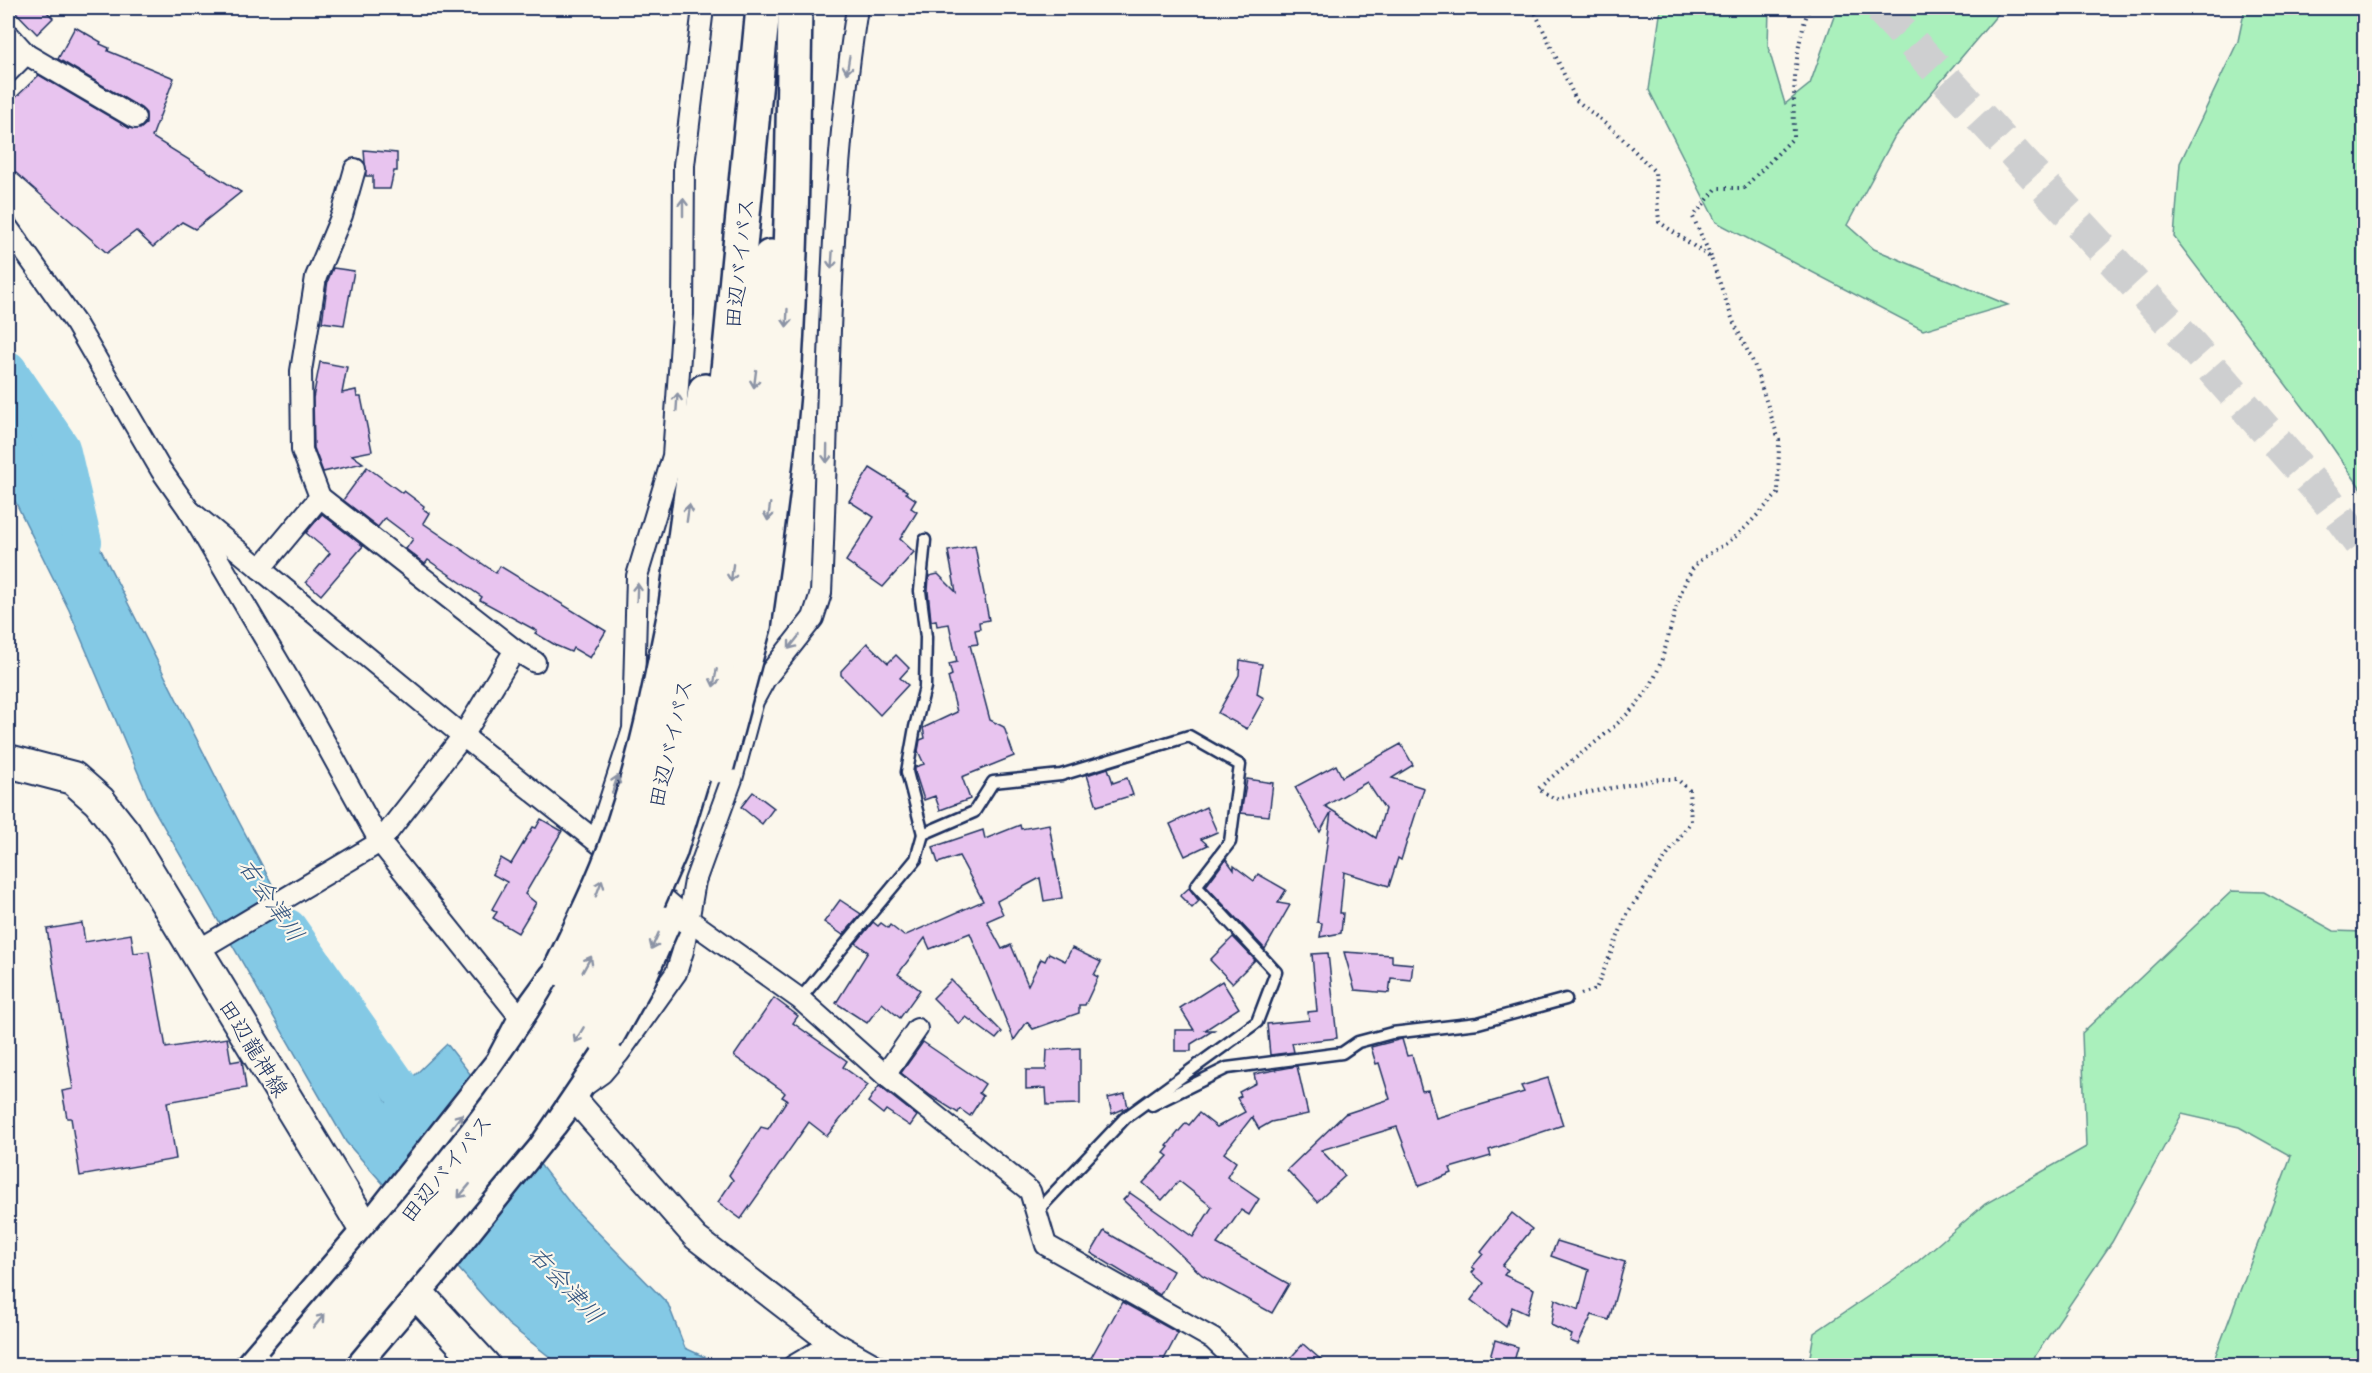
<svg xmlns="http://www.w3.org/2000/svg" width="2372" height="1373" font-family="Itim,'Klee One',sans-serif">
	<style>
		.green { fill: #aaf0bc; stroke: #62908d; stroke-width: 1.5 }
		.water { fill: #84c9e5; stroke: #5a8baf; stroke-width: 1.5 }
		.lines { fill: none; stroke-linecap: round; stroke-linejoin: round }
		.river { stroke: #84c9e5; stroke-width: 38 }
		.building { fill: #e8c4ef; stroke: #1b2f5e; stroke-width: 1.5; fill-rule: evenodd }
		.motorway-tunnel { stroke: #cecfd0; stroke-width: 33; stroke-dasharray: 33 16; stroke-linecap: butt }
		.service-casing { stroke: #1b2f5e; stroke-width: 15 }
		.minor-casing { stroke: #1b2f5e; stroke-width: 24 }
		.tertiary-casing { stroke: #1b2f5e; stroke-width: 28 }
		.primary-casing { stroke: #1b2f5e; stroke-width: 36 }
		.trunk-casing { stroke: #1b2f5e; stroke-width: 38 }
		.path { stroke: #1b2f5e; stroke-width: 4; stroke-dasharray: 1.5 4.5; stroke-linecap: butt }
		.service { stroke: #fbf7ec; stroke-width: 10 }
		.minor { stroke: #fbf7ec; stroke-width: 20 }
		.tertiary { stroke: #fbf7ec; stroke-width: 24 }
		.primary { stroke: #fbf7ec; stroke-width: 32 }
		.trunk { stroke: #fbf7ec; stroke-width: 33 }
		.trunk-bridge-casing { stroke: #1b2f5e; stroke-width: 38; stroke-linecap: butt }
		.trunk-bridge { stroke: #fbf7ec; stroke-width: 33 }
		.oneway { stroke: #8b93a5 }
		.labels { text-anchor: middle; stroke-width: 4.5; stroke-linejoin: round; paint-order: stroke }
		.street-label { font-size: 22px; fill: #1b2f5e; stroke: #fbf7ec }
		.water-label { font-size: 24px; font-style: italic; fill: #355680; stroke: #fbf7ec }
	</style>
	<rect width="100%" height="100%" fill="#fbf7ec"/>
	<filter id="ink" filterUnits="userSpaceOnUse"><feTurbulence type="fractalNoise" baseFrequency=".0167" numOctaves="2"/><feDisplacementMap in="SourceGraphic" scale="12" xChannelSelector="R" yChannelSelector="G"/><feConvolveMatrix kernelMatrix="1 2 1 2 8 2 1 2 1" color-interpolation-filters="sRGB"/></filter>
	<g filter="url(#ink)">
		<g class="green">
			<polygon points="1661,8 1769,8 1768,47 1785,104 1810,84 1837,8 2003,8 1895,136 1847,225 1874,249 2008,305 1923,330 1716,222 1649,90"/>
			<polygon points="2245,8 2364,8 2364,493 2322,432 2174,237 2180,163 2238,41"/>
			<polygon points="2232,891 2264,892 2334,931 2364,932 2364,1365 2212,1365 2291,1156 2239,1127 2182,1114 2112,1242 2029,1365 1812,1365 1809,1362 1814,1333 1910,1268 1985,1204 2086,1147 2082,1033"/>
		</g>
		<polygon class="water" points="8,366 228,801 387,1102 447,1044 573,1207 668,1304 685,1348 722,1365 560,1365 508,1324 346,1142 153,808 69,610 8,487"/>
		<g class="lines">
			<g class="river">
				<polyline points="8,370 61,448 83,542"/>
				<polyline points="288,928 431,1132"/>
			</g>
		</g>
		<g class="building">
			<polygon points="12,8 43,8 53,18 37,34"/>
			<polygon points="75,27 101,42 100,44 109,48 108,51 174,78 152,137 241,192 195,229 182,222 153,247 136,231 107,253 8,166 8,105 39,75 129,128 140,129 146,124 146,113 141,108 58,59"/>
			<polygon points="364,150 397,153 397,171 394,171 390,189 373,189 373,176 366,176"/>
			<polygon points="333,268 354,271 344,325 322,322 328,280"/>
			<polygon points="320,362 347,367 342,393 356,390 357,397 361,397 372,451 352,455 363,463 323,472 314,448 313,398"/>
			<polygon points="367,467 402,493 404,491 424,506 423,509 429,513 423,523 496,573 500,566 606,631 590,658 573,648 571,652 557,646 535,633 537,631 480,600 482,597 428,560 425,564 406,549 413,539 385,518 378,527 343,500"/>
			<polygon points="870,468 907,491 906,493 916,500 911,508 917,512 900,539 914,552 883,587 846,561 874,517 849,501"/>
			<polygon points="322,514 363,546 321,595 306,582 330,553 306,533"/>
			<polygon points="975,546 989,620 979,622 980,629 975,630 978,644 970,645 990,720 1004,727 1014,756 962,777 970,799 940,810 935,796 924,800 915,772 915,767 924,764 918,751 920,740 925,738 923,728 957,712 948,677 952,675 949,664 957,662 949,624 937,626 936,620 931,621 928,591 929,576 938,574 956,592 948,551"/>
			<polygon points="867,643 888,663 896,655 909,668 900,678 908,685 880,715 841,675 841,671"/>
			<polygon points="1240,660 1262,664 1257,694 1264,698 1247,729 1218,713 1239,675"/>
			<path d="M1401,744L1413,765L1392,778L1424,788L1401,860L1398,858L1389,886L1344,872L1340,913H1343L1341,933L1320,937L1322,923L1317,922L1331,812L1320,832L1295,787L1336,765L1342,777ZM1367,782L1385,809L1376,838L1325,806Z"/>
			<polygon points="1108,768 1113,783 1127,778 1133,795 1097,806 1087,775"/>
			<polygon points="1247,779 1273,783 1269,816 1241,813"/>
			<polygon points="753,792 774,808 762,824 741,807"/>
			<polygon points="1206,807 1217,832 1201,839 1208,845 1185,856 1170,824"/>
			<polygon points="541,819 562,831 525,894 536,903 518,933 493,918 497,912 492,909 507,882 492,874 501,858 511,864 533,827 536,828"/>
			<polygon points="1049,824 1062,898 1044,901 1040,878 997,901 1003,914 987,921 1002,949 1011,945 1028,985 1041,959 1045,961 1049,953 1065,961 1072,948 1101,962 1094,975 1098,977 1085,1005 1079,1005 1079,1013 1033,1029 1027,1022 1014,1040 970,933 930,949 925,938 898,974 920,990 900,1018 882,1003 867,1023 836,1003 868,952 856,943 873,922 878,926 881,923 888,928 890,925 904,936 983,901 959,856 938,863 933,847 983,830 985,839 1020,825 1021,829"/>
			<polygon points="1226,859 1234,870 1234,866 1254,881 1258,874 1286,890 1278,903 1290,905 1265,949 1206,886"/>
			<polygon points="1189,888 1199,901 1192,908 1180,896"/>
			<polygon points="840,900 861,914 843,935 824,922"/>
			<polygon points="82,923 85,942 131,934 134,953 149,951 166,1048 227,1038 231,1062 242,1060 246,1088 167,1102 176,1159 80,1176 71,1118 67,1118 62,1091 73,1089 47,929"/>
			<polygon points="1233,937 1255,960 1232,983 1210,960"/>
			<polygon points="1344,952 1392,955 1392,962 1413,964 1411,980 1391,978 1389,993 1355,990"/>
			<polygon points="1328,953 1337,1038 1292,1043 1294,1052 1270,1055 1267,1024 1309,1020 1308,1012 1317,1011 1312,954"/>
			<polygon points="951,980 1002,1032 996,1039 966,1017 959,1024 933,998"/>
			<polygon points="1222,981 1239,1008 1205,1030 1214,1030 1191,1044 1191,1051 1175,1051 1175,1030 1194,1030 1180,1008"/>
			<polygon points="774,998 798,1016 793,1023 847,1061 843,1067 868,1085 827,1136 809,1122 741,1219 718,1202 733,1180 729,1175 761,1127 768,1129 787,1100 782,1097 785,1093 783,1091 734,1056"/>
			<polygon points="1402,1039 1407,1056 1412,1055 1422,1091 1428,1090 1436,1118 1521,1093 1524,1092 1521,1086 1548,1078 1563,1125 1489,1150 1491,1156 1450,1168 1452,1173 1419,1186 1397,1127 1321,1150 1345,1176 1317,1202 1287,1170 1345,1114 1390,1099 1379,1063 1376,1064 1371,1047"/>
			<polygon points="923,1042 985,1084 979,1093 983,1096 970,1116 960,1109 958,1113 931,1096 901,1073"/>
			<polygon points="1080,1048 1080,1104 1047,1105 1046,1088 1026,1089 1026,1070 1046,1070 1047,1050"/>
			<polygon points="1297,1066 1308,1114 1271,1122 1259,1129 1252,1117 1224,1153 1236,1162 1227,1177 1259,1199 1249,1215 1241,1210 1217,1244 1289,1284 1272,1313 1202,1275 1123,1200 1130,1193 1193,1237 1212,1207 1179,1181 1162,1200 1143,1183 1168,1156 1164,1153 1169,1147 1167,1146 1179,1131 1186,1123 1189,1125 1199,1113 1217,1127 1245,1112 1237,1098 1241,1096 1239,1092 1256,1083 1254,1074"/>
			<polygon points="879,1086 917,1116 910,1126 886,1110 883,1114 868,1102"/>
			<polygon points="1125,1094 1128,1107 1112,1114 1108,1098"/>
			<polygon points="1512,1213 1532,1229 1502,1266 1508,1270 1504,1275 1534,1289 1527,1314 1512,1307 1506,1327 1471,1300 1484,1283 1472,1273 1475,1269 1472,1267 1483,1254 1481,1252"/>
			<polygon points="1104,1231 1173,1271 1160,1295 1091,1253"/>
			<polygon points="1557,1241 1625,1262 1609,1320 1592,1315 1578,1344 1570,1341 1572,1335 1551,1325 1555,1299 1579,1310 1589,1270 1551,1256"/>
			<polygon points="1122,1302 1178,1333 1161,1365 1087,1365"/>
			<polygon points="1495,1340 1518,1347 1513,1365 1488,1365"/>
			<polygon points="1303,1344 1327,1365 1284,1365"/>
		</g>
		<g class="lines">
			<polyline class="motorway-tunnel" points="1880,8 2191,345 2328,501 2364,549"/>
			<g class="service-casing">
				<g id="service">
					<polyline points="923,834 907,772 915,727 925,687 926,637 920,591 925,540"/>
					<polyline points="800,999 916,859 923,834 974,812 993,782 1061,775 1189,736 1240,765 1230,842 1196,886 1276,972 1257,1022 1125,1118 1037,1211"/>
					<polyline points="1152,1105 1227,1068 1342,1053 1358,1042 1392,1033 1478,1023 1566,999"/>
				</g>
			</g>
			<g class="minor-casing">
				<g id="minor">
					<polyline points="8,34 26,54"/>
					<polyline points="8,72 26,54 135,118"/>
					<polyline points="8,228 76,324 161,470 189,510 311,717 380,842 524,1022"/>
					<polyline points="189,510 463,736 620,860"/>
					<polyline points="260,569 320,497 302,450 301,371 316,277 342,215 355,169"/>
					<polyline points="515,650 535,662"/>
					<polyline points="597,840 633,729 637,576 673,456 683,314 684,165 703,8"/>
					<polyline points="646,883 688,919 800,999 885,1075 1030,1191 1046,1245 1213,1339 1241,1366"/>
					<polyline points="195,952 380,842 463,736 515,650 320,497"/>
					<polyline points="885,1075 917,1029"/>
					<path d="M581,1088L602,1073L619,1053L676,973L683,951L695,881L732,779L753,701L765,679L813,618L821,593C830,397 827,201 857,8"/>
					<polyline points="793,1366 832,1343"/>
				</g>
			</g>
			<g class="tertiary-casing">
				<polyline id="tertiary" points="563,1082 571,1095 696,1238 832,1343 873,1366"/>
			</g>
			<g class="primary-casing">
				<polyline id="primary" points="8,761 73,778 99,801 125,834 367,1232 414,1290 484,1366"/>
			</g>
			<g class="trunk-casing">
				<g id="trunk">
					<polyline points="676,604 705,391"/>
					<polyline points="698,615 719,463 763,8"/>
					<polyline points="726,621 770,257"/>
					<path d="M754,626C766,538 779,451 785,363C792,245 793,126 795,8"/>
					<polyline points="253,1366 382,1216 502,1064 524,1022 556,978"/>
					<polyline points="350,1366 434,1268 550,1123 571,1095 592,1057 605,1039"/>
				</g>
			</g>
			<g class="path">
				<path d="M1533,8L1576,100L1618,134L1655,172L1659,222L1711,258L1733,321L1754,364L1779,440L1778,494C1764,507 1751,523 1736,536C1724,547 1702,555 1693,568C1668,607 1671,663 1641,699C1612,734 1572,758 1538,789L1555,799L1659,779H1677L1689,790L1691,821L1628,912L1596,989L1578,995"/>
				<path d="M1711,257L1693,217L1717,188H1744L1794,137C1793,92 1794,50 1809,8"/>
			</g>
			<use href="#service" class="service"/>
			<use href="#minor" class="minor"/>
			<use href="#tertiary" class="tertiary"/>
			<use href="#primary" class="primary"/>
			<use href="#trunk" class="trunk"/>
			<g class="trunk-bridge-casing">
				<g id="trunk-bridge">
					<polyline points="717,766 754,626"/>
					<path d="M561,969C585,919 610,870 626,817C648,750 661,681 675,612"/>
					<polyline points="605,1039 637,982 663,923"/>
					<path d="M282,1366C375,1255 475,1148 553,1026C589,969 619,906 644,844C674,772 684,690 698,615"/>
					<polyline points="318,1366 515,1130 578,1037 628,946 670,851 700,752 726,621"/>
				</g>
			</g>
			<use href="#trunk-bridge" class="trunk-bridge"/>
		</g>
		<defs><path id="oneway-shaft" d="M-6 0H5M1.5-3L5.5 0L1.5 3" fill="none" stroke-width="1.6" stroke-linecap="round" stroke-linejoin="round" transform="scale(1.5)"/></defs>
		<g class="oneway">
			<use href="#oneway-shaft" transform="translate(848 65) rotate(99)"/>
			<use href="#oneway-shaft" transform="translate(683 207) rotate(-90)"/>
			<use href="#oneway-shaft" transform="translate(832 260) rotate(94)"/>
			<use href="#oneway-shaft" transform="translate(787 318) rotate(93)"/>
			<use href="#oneway-shaft" transform="translate(755 379) rotate(97)"/>
			<use href="#oneway-shaft" transform="translate(677 402) rotate(-86)"/>
			<use href="#oneway-shaft" transform="translate(827 454) rotate(91)"/>
			<use href="#oneway-shaft" transform="translate(769 512) rotate(98)"/>
			<use href="#oneway-shaft" transform="translate(688 513) rotate(-82)"/>
			<use href="#oneway-shaft" transform="translate(732 573) rotate(97)"/>
			<use href="#oneway-shaft" transform="translate(637 592) rotate(-88)"/>
			<use href="#oneway-shaft" transform="translate(794 642) rotate(128)"/>
			<use href="#oneway-shaft" transform="translate(715 678) rotate(101)"/>
			<use href="#oneway-shaft" transform="translate(615 784) rotate(-72)"/>
			<use href="#oneway-shaft" transform="translate(599 888) rotate(-69)"/>
			<use href="#oneway-shaft" transform="translate(655 941) rotate(114)"/>
			<use href="#oneway-shaft" transform="translate(587 964) rotate(-61)"/>
			<use href="#oneway-shaft" transform="translate(579 1035) rotate(121)"/>
			<use href="#oneway-shaft" transform="translate(457 1121) rotate(-52)"/>
			<use href="#oneway-shaft" transform="translate(464 1191) rotate(130)"/>
			<use href="#oneway-shaft" transform="translate(319 1321) rotate(-50)"/>
		</g>
	</g>
	<g class="labels">
		<g class="street-label">
			<text transform="translate(739 263) rotate(-84)" y="8">田辺バイパス</text>
			<text transform="translate(670 743) rotate(-77)" y="8">田辺バイパス</text>
			<text transform="translate(254 1048) rotate(58)" y="8">田辺龍神線</text>
			<text transform="translate(446 1168) rotate(-51)" y="8">田辺バイパス</text>
		</g>
		<g class="water-label">
			<text transform="translate(271 900) rotate(55)" y="8">右会津川</text>
			<text transform="translate(566 1285) rotate(47)" y="8">右会津川</text>
		</g>
	</g>
	<rect width="2372" height="1373" fill="none" stroke="#fbf7ec" stroke-width="30"/>
	<rect x="15" y="15" width="2342" height="1343" fill="none" stroke="#1b2f5e" stroke-width="2" filter="url(#ink)"/>
</svg>
